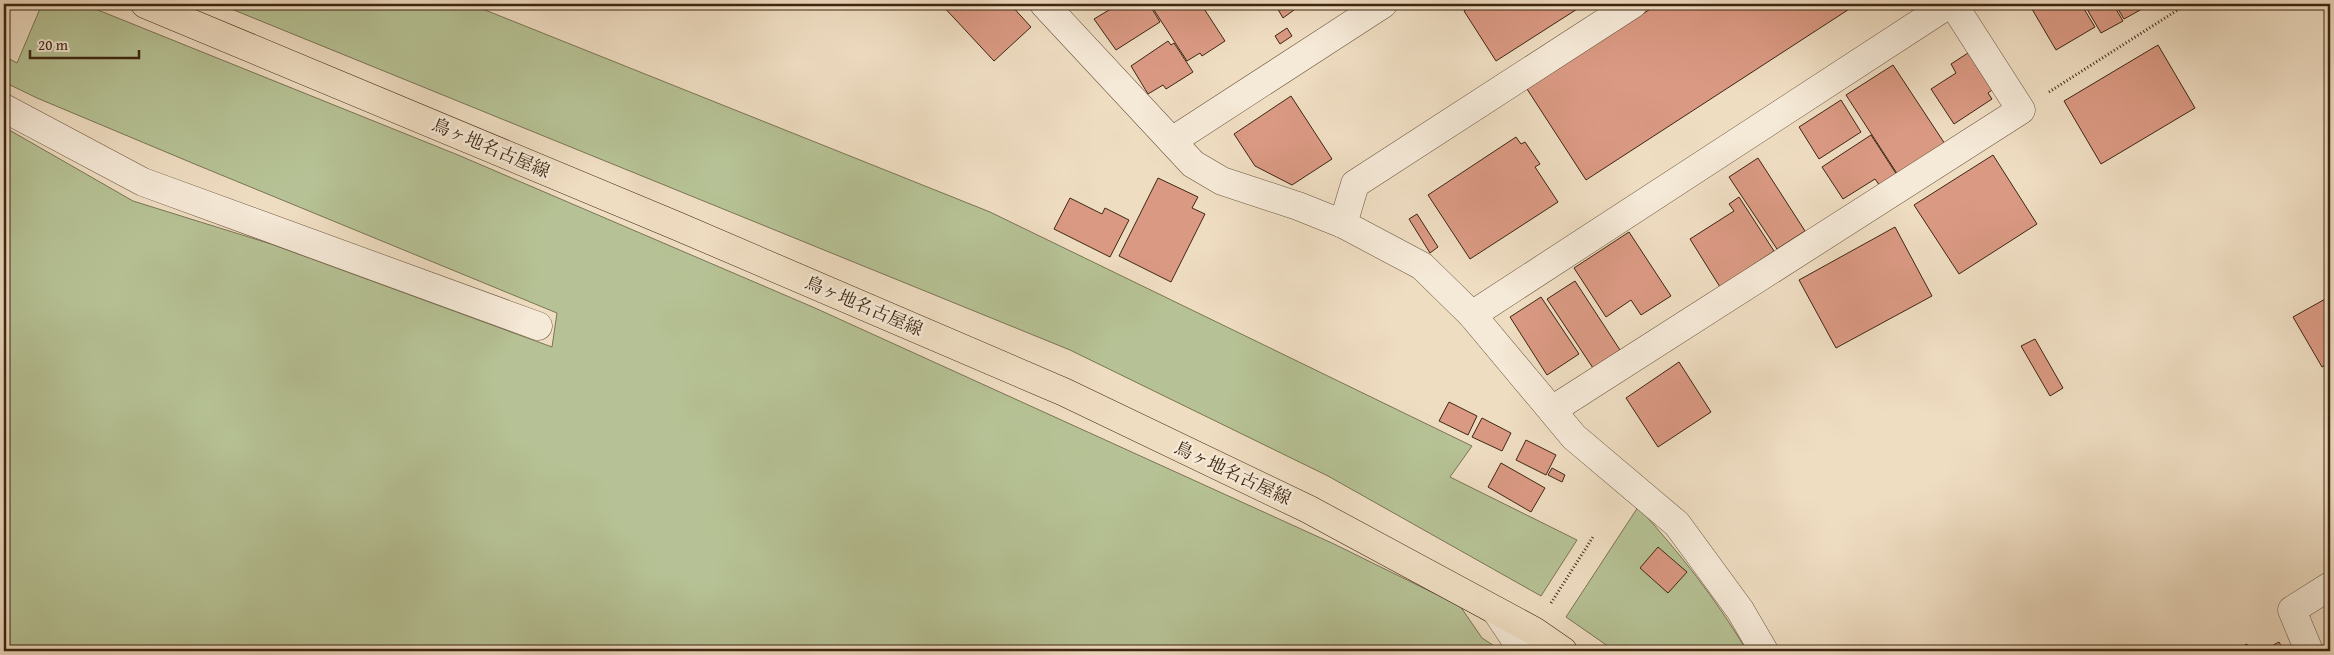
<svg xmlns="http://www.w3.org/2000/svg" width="2334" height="655" font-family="'Gentium Book Plus','Noto Serif JP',serif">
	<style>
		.green { fill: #b6c295; stroke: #7a7453 }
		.building { fill: #da9983; stroke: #3e2611 }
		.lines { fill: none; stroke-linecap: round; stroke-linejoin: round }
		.minor-casing { stroke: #6a543d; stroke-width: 29 }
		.major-casing { stroke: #3e2611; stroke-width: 29 }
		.path { stroke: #3e2611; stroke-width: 3; stroke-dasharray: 1 2.5; stroke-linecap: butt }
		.minor { stroke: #f5e9d7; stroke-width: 28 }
		.major { stroke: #efddc2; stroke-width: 28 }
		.labels { text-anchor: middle; stroke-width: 5; stroke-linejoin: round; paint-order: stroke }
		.street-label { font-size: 18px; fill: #3e2611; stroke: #f5e9d7 }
	</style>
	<rect width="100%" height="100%" fill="#efddc2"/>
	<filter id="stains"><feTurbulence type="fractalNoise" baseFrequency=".004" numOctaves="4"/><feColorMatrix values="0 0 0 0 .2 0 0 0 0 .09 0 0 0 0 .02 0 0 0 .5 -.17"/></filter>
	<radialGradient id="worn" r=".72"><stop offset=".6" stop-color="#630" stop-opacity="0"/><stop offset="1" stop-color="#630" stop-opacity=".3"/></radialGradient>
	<g class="green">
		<polygon points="42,4 83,4 458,155 815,308 1334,544 1460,606 1482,638 1502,651 4,651 4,127 133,201 271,244 552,347 557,313 197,165 37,98 4,82 4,56 17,63"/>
		<polygon points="219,4 470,4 990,212 1472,446 1450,477 1577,540 1541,596 1328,476 1070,350"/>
		<path d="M1638,507C1679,552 1716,599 1747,651H1615L1566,617Z"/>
	</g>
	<g class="building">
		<polygon points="941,4 1010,4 1031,27 994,61"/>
		<polygon points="1119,4 1149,4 1160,22 1116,50 1094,19"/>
		<polygon points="1150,4 1201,4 1225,41 1202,56 1200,53 1187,61"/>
		<polygon points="1279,4 1290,4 1294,10 1283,18 1276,6"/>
		<polygon points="1475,4 1585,4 1496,61 1464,11"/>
		<polygon points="1658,4 1857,4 1586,180 1527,89"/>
		<polygon points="2029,4 2081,4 2095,27 2056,50"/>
		<polygon points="2084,4 2113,4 2123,21 2101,33"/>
		<polygon points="2115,4 2139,4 2142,9 2124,19"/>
		<polygon points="1287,28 1292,36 1280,44 1275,36"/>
		<polygon points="1168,41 1171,45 1174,43 1193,72 1166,89 1163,85 1148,94 1131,66"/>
		<polygon points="2158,45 2195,108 2101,164 2064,101"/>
		<polygon points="1968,53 1992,90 1988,93 1992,99 1954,124 1931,89 1956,73 1951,64"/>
		<polygon points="1893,65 1945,144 1898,175 1846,95"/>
		<polygon points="1291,96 1332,159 1292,185 1255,166 1234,134"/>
		<polygon points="1841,100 1861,132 1819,159 1799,127"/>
		<polygon points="1871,135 1897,175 1880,186 1875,179 1843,199 1822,167"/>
		<polygon points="1516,137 1521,144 1525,142 1540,164 1535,167 1558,202 1470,259 1428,195"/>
		<polygon points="1993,155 2037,224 1959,274 1914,205"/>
		<polygon points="1758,158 1805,231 1777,249 1729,177"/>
		<polygon points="1158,178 1198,197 1192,208 1205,214 1171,282 1119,256"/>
		<polygon points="1739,197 1774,251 1720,287 1690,239 1734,211 1729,204"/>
		<polygon points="1070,198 1102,214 1105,208 1129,220 1110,257 1054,229"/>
		<polygon points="1417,214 1438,247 1430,253 1409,219"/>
		<polygon points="1895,227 1932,296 1836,348 1799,280"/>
		<polygon points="1629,232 1671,296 1641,315 1631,300 1606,317 1574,268"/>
		<polygon points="1575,281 1620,350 1593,368 1547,299"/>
		<polygon points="1541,297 1579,354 1547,375 1510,317"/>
		<polygon points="2327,298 2330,302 2330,362 2322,367 2293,317"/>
		<polygon points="2035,339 2063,388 2050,396 2021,346"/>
		<polygon points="1679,362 1711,412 1658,447 1626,398"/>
		<polygon points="1449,402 1477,416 1468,435 1439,421"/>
		<polygon points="1482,418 1511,433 1502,451 1472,437"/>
		<polygon points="1526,440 1556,455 1546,475 1516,460"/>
		<polygon points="1501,463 1545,488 1531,512 1488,487"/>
		<polygon points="1552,468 1565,475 1562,482 1548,475"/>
		<polygon points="1658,547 1687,572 1668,593 1640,568"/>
		<polygon points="2279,642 2284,651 2267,651 2266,649"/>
		<polygon points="2247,644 2251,651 2233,651"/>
	</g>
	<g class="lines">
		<g class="minor-casing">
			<g id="minor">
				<polyline points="1044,4 1193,164 1222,181 1298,206 1343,224 1422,266 1472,315 1574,437 1677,524 1740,610 1764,651"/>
				<polyline points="4,108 143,182 538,326"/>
				<polyline points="1172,141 1383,4"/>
				<polyline points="1343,224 1355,184 1633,4"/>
				<polyline points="1472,315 1949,4"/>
				<polyline points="1552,410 2021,110 1953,4"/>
				<polyline points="1496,611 1523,651"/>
				<polyline points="2309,651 2292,610 2330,586"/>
			</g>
		</g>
		<g class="major-casing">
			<polyline id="major" points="145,4 677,226 1064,392 1308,509 1534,631 1563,651"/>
		</g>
		<g class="path">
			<polyline points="2049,92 2187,4"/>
			<polyline points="1551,603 1593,537"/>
		</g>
		<use href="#minor" class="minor"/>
		<use href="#major" class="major"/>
	</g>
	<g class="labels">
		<g class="street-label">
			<text transform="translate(491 148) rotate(23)" y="6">鳥ヶ地名古屋線</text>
			<text transform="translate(864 306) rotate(23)" y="6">鳥ヶ地名古屋線</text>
			<text transform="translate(1233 473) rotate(25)" y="6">鳥ヶ地名古屋線</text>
		</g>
	</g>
	<rect width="2334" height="655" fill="none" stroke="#efddc2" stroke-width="20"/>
	<rect x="5" y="5" width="2324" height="645" fill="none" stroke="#3e2611" stroke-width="2.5"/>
	<rect x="10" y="10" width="2314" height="635" fill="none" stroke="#3e2611"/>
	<path d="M30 50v8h109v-8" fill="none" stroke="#3e2611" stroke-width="2.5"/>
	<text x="38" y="50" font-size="15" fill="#3e2611" stroke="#f5e9d7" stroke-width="4" paint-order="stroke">20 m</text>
	<rect width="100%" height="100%" filter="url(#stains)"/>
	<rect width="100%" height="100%" fill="url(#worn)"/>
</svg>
